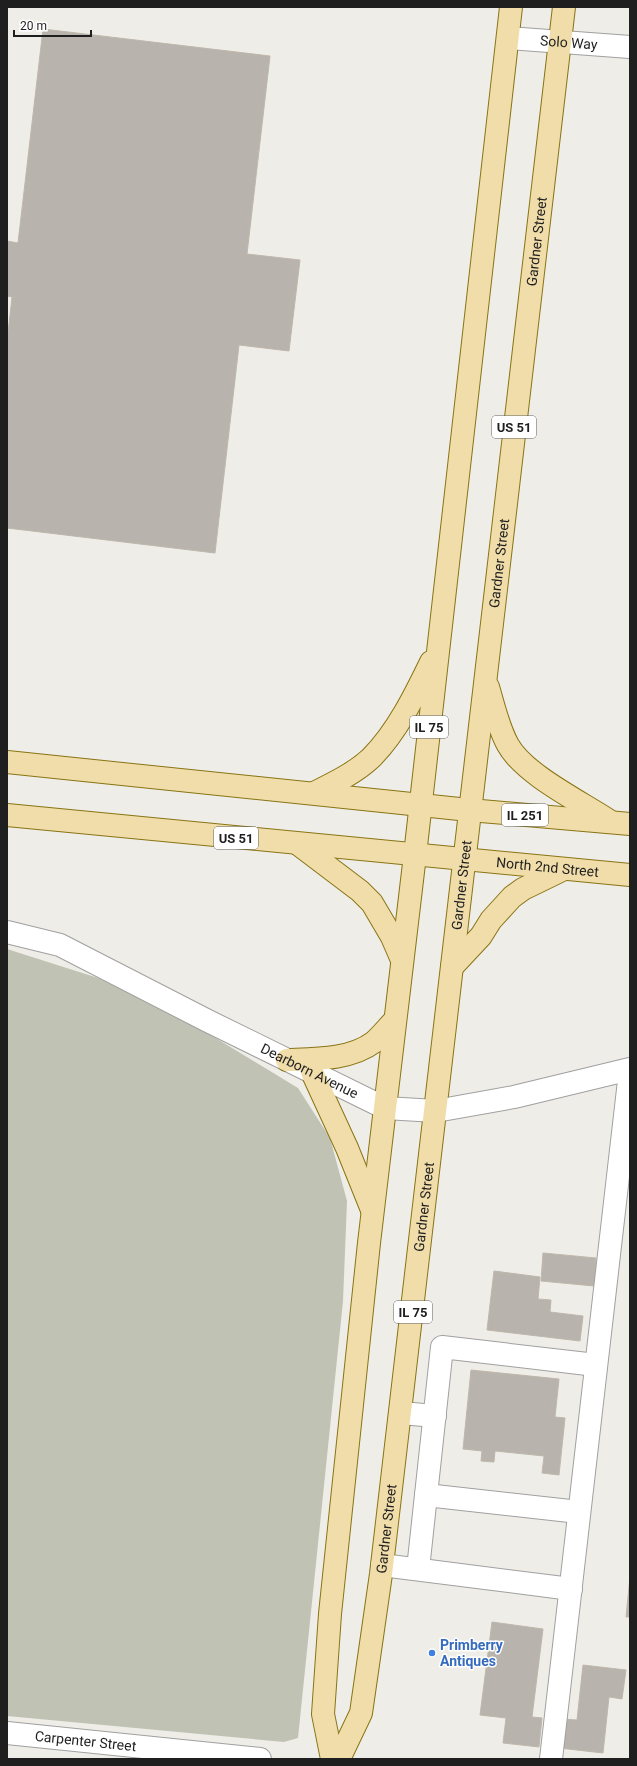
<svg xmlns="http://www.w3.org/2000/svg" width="637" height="1766" font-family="Roboto,sans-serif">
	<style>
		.construction { fill: #c0c2b3 }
		.building { fill: #b8b3ad; stroke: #bfb7ab }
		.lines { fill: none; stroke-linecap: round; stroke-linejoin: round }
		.minor-casing { stroke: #a0a0a0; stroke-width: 24 }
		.major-casing { stroke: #887413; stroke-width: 24 }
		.minor { stroke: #fff; stroke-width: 22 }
		.major { stroke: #f0ddaa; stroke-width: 22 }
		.shop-dot { fill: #3f7fe0; stroke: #fff; stroke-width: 1.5 }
		.labels { text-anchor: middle; stroke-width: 3; stroke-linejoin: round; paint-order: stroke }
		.shield { fill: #fff; stroke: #626262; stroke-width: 1 }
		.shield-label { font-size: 13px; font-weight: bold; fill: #1f1f1f }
		.street-label { font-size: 14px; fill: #1f1f1f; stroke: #fff }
		.shop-label { font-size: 14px; font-weight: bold; fill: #366cbe; stroke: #fff; text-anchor: start }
	</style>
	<rect width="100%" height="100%" fill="#efede7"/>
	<polygon class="construction" points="7,949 98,978 189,1022 298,1088 330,1138 347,1201 343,1301 298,1738 284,1742 7,1716"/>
	<g class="building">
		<polygon points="43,29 270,56 247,254 300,260 289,351 239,345 215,553 7,528 7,342 12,297 7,296 7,241 18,243"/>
		<polygon points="543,1253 596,1258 594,1286 541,1281"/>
		<polygon points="494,1271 540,1277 538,1299 551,1300 550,1312 583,1316 580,1341 487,1330"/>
		<polygon points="471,1370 559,1379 555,1417 565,1418 559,1475 542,1473 544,1456 495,1451 494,1462 481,1461 482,1451 463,1449"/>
		<polygon points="630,1577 630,1617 626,1617"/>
		<polygon points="492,1622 543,1629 532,1717 542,1718 539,1747 503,1743 506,1718 480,1715"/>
		<polygon points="583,1665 626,1670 622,1699 609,1697 603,1753 559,1748 562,1719 577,1720"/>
	</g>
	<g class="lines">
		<g class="minor-casing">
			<g id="minor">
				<path id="s1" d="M508,38L630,47"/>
				<path id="s2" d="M7,932L60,945L208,1021L385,1108L436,1111L514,1097L630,1069"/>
				<polyline points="401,1413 435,1416"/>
				<polyline points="426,1495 579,1512"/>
				<polyline points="382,1565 571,1589"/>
				<polyline points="418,1569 442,1347 596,1365"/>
				<path id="s3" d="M7,1733L260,1759"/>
				<polyline points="551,1759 630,1072"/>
			</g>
		</g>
		<g class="major-casing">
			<g id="major">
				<path d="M488,687C494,707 498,727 508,745C524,774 579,801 608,820"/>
				<polyline points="7,762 469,810 630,824"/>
				<path d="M314,793C334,783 355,773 371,758C397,732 415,695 431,662"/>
				<path id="s4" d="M7,815L630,875"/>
				<polyline points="298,844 360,891 372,903 392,937 402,960"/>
				<polyline points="452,967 481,936 491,920 512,897 523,889 564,869"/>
				<path d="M287,1060C315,1059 350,1060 374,1042C382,1035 388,1027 395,1020"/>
				<polyline points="312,1072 347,1148 372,1210"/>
				<polyline points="332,1759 323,1714 330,1614 369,1243 415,855 511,7"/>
				<path id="s5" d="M339,1759L361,1713L381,1574L564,7"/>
			</g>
		</g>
		<use href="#minor" class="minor"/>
		<use href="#major" class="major"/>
	</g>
	<circle class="shop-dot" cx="432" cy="1653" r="4"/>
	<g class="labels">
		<g class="shield">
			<rect x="492" y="416" width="44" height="22" rx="3"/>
			<rect x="410" y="716" width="38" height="22" rx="3"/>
			<rect x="502" y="804" width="46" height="22" rx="3"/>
			<rect x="214" y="827" width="44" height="22" rx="3"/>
			<rect x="394" y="1301" width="38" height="22" rx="3"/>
		</g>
		<g class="shield-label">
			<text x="514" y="432">US 51</text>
			<text x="429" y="732">IL 75</text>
			<text x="525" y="820">IL 251</text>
			<text x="236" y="843">US 51</text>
			<text x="413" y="1317">IL 75</text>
		</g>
		<g class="street-label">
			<text dy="5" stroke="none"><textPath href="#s1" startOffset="61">Solo Way</textPath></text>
			<text dy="5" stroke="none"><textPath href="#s5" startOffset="1533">Gardner Street</textPath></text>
			<text dy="5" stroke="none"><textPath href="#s5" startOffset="1209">Gardner Street</textPath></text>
			<text dy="5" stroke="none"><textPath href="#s4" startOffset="543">North 2nd Street</textPath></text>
			<text dy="5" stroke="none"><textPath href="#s5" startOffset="885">Gardner Street</textPath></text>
			<text dy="5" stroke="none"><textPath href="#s2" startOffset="334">Dearborn Avenue</textPath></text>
			<text dy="5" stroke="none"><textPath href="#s5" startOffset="561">Gardner Street</textPath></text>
			<text dy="5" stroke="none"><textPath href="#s5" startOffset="237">Gardner Street</textPath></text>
			<text dy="5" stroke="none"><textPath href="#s3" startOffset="79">Carpenter Street</textPath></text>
		</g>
		<g class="shop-label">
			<text x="440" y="1650">Primberry<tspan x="440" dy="16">Antiques</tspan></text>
		</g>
	</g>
	<rect width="637" height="1766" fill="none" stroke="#1f1f1f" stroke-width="16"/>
	<path d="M14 30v6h77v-6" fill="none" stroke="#1f1f1f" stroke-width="2"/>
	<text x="20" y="30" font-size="12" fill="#1f1f1f" stroke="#ffffff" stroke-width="3" paint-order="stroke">20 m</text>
</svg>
